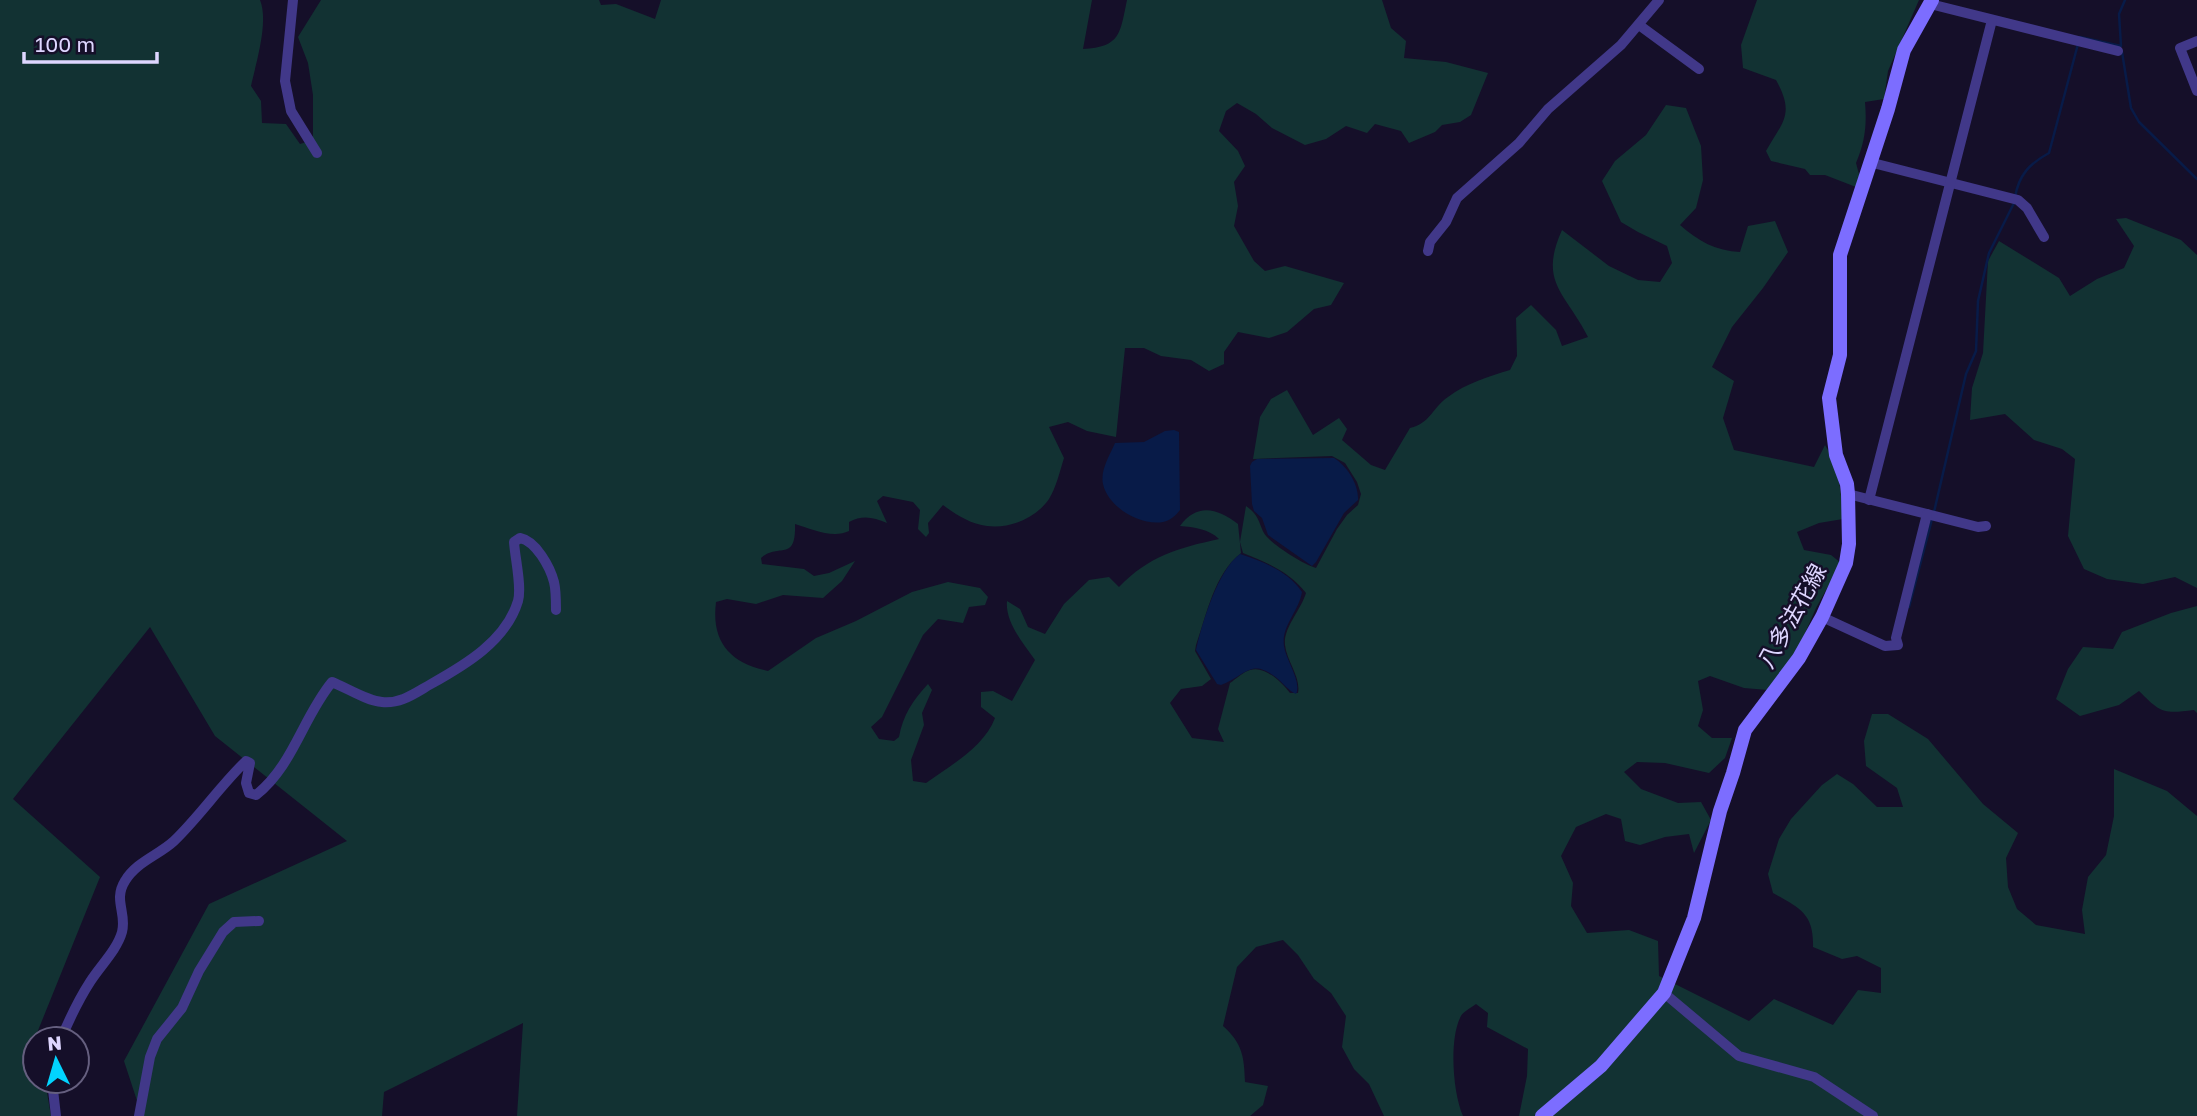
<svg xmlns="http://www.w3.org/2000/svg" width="2197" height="1116" font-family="'Golos Text','Noto Sans JP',sans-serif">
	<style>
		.green { fill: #123233 }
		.water { fill: #081b48 }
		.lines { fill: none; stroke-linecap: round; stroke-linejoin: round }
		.stream { stroke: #081b48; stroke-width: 2.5 }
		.street { stroke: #413889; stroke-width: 10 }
		.secondary { stroke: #7c6dff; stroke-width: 14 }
		.labels { text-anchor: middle; stroke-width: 5; stroke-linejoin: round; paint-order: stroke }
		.street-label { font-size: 23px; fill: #ded6ff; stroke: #150f29 }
	</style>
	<rect width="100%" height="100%" fill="#150f29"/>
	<g class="green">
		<path d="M0,0H260C269,22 256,63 251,86L261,101L262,123L286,124L300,144L313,140V95L308,63L298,37L321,0H599L601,5L616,4L655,19L661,0H1092L1083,49C1121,47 1120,33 1127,0H1382L1391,28L1406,41L1404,58L1446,62L1488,73L1471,115L1460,122L1442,125L1435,132L1409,143L1401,131L1375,124L1367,133L1346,126L1326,139L1305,145L1272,128L1256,114L1237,103L1226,111L1219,131L1238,151L1245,166L1234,182L1238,206L1234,226L1254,261L1265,271L1285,266L1344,283L1331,305L1314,309L1287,332L1269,338L1238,332L1224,352V364L1209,371L1191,360L1161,356L1144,348H1125L1116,437L1087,431L1068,422L1049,427L1064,458C1060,471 1056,488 1049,499C1036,518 1010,529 987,526C970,524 955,514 943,505L928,523L929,533L926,537L918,529L920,510L913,502L883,496L877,501L887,523C873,517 862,515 849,522V531C833,539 811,529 795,524C796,563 779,542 761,558L762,564L804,569L814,576L829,573L855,561L842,581L823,598L783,595L756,604L727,599L716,602C711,642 730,663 768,671L816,638L856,621L912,592L948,582L980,588L988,597L985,605L969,607L963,623L938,619L923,635L882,717L871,727L879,739L894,741L899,737C903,715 913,700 928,684L932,690L922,713L924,725L911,760L913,781L926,783C951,765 984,747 995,718L981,707V692L993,691L1012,701L1035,660C1023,643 1005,622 1007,601L1020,609L1028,627L1045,634L1064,604L1089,580L1109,577L1119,587C1149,556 1178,548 1219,539C1209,529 1194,527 1180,526C1197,503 1217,508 1238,524L1241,553C1214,574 1207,614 1196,645L1195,651L1211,679L1202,686L1181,689L1170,703L1192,738L1224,742L1218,729L1230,683C1236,679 1243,672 1250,670C1265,665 1282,683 1290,693H1298C1301,677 1287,662 1285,645C1283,628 1301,610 1306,593C1290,572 1266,562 1243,553L1240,542L1246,506C1263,518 1258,528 1268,538C1276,547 1305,565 1316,568L1337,529L1347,515L1358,505L1361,494L1357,482L1345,463L1332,456L1253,459L1260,417L1271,399L1287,390L1313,435L1339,418L1347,429L1342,440L1371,465L1385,470L1410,428C1431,423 1432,408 1448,397C1467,383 1487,377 1510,370L1517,356L1516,318L1531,305L1556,330L1562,346L1588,337C1566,293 1538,283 1562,230L1609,266L1638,280L1660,282L1672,263L1667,246L1638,232L1621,222L1602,181L1615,161L1646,135L1666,105L1686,108L1701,146L1703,180L1696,208L1680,225C1698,241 1716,251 1740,252L1748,226L1775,221L1788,252L1763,288L1732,327L1712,367L1734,381L1723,418L1734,450L1814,467L1825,445C1840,467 1841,493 1843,519L1819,523L1797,532L1804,550L1831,555L1841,563L1816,608L1795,656L1768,690L1744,688L1710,676L1698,681L1703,710L1698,726L1712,738H1732L1725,758L1709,773L1665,763L1637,762L1624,772L1641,789L1678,803L1701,802L1711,820L1694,853L1689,834L1665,837L1640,845L1625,841L1621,819L1606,814L1576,827L1561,856L1573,883L1571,906L1587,933L1629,930L1658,941L1659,976L1749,1021L1774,999L1833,1025L1858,990L1881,993V968L1857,956L1842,959L1813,947C1814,913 1799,908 1773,893L1768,874L1779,839L1791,819L1822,785L1837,774L1853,784L1877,807H1903L1897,788L1866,766L1864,741L1872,714H1888L1928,739L1983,804L2018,833L2006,858L2008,887L2017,909L2036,925L2085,934L2082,910L2088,877L2106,855L2114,816V769L2167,791L2197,816V1116H1519L1527,1076L1528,1049L1487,1027L1488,1013L1476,1004C1471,1008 1462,1012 1460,1018C1449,1041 1453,1094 1463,1116H1384L1369,1084L1354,1069L1342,1047L1346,1016L1331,993L1314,979L1298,955L1283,940L1256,947L1237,967L1223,1026C1243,1044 1244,1057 1245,1082L1268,1086L1263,1105L1250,1116H517L523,1023L384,1092L382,1116H142L124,1061L209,904L347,841L215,736L150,627L13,799L100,877L37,1033L38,1039H35V1081H45L51,1116H0Z"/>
		<path d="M1757,0H1919L1888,71L1884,99L1865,102C1867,125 1865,142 1856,163L1860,178L1856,187L1825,175H1810L1805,169L1771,161L1766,151C1783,121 1795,114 1776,80L1743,68L1741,45Z"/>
		<polygon points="2126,218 2181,240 2197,255 2197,588 2175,577 2143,584 2107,579 2084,569 2068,536 2075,459 2062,449 2034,440 2005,414 1970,420 1972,388 1983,353 1988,261 1999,241 2059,278 2070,296 2097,279 2124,268 2134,246 2116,219"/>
		<path d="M2197,606V713L2194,710C2163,714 2161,713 2139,691L2119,705L2080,716L2056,699L2068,669L2083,647L2113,649L2122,632L2171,613Z"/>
	</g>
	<g class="water">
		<path d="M1174,430L1179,432L1180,510C1175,516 1171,520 1163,522C1140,526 1108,507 1103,484C1100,470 1110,455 1115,443L1144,442L1165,431Z"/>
		<path d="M1334,458C1346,465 1359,484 1358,500L1344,513L1316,562L1312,566L1268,535L1262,518L1254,511L1252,504L1250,466L1252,462L1257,459Z"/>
		<path d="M1240,554C1264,562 1288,571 1302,592C1299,611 1281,626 1284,646C1286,661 1302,681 1296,694C1288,690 1284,684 1278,679C1251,657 1247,675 1221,685L1217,684L1196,650C1202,623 1218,570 1240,554Z"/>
	</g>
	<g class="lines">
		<g class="stream">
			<polyline points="2080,37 2121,46 2119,14 2125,0"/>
			<polyline points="2122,52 2131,108 2139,122 2197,179"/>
			<path d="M2015,197C2019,175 2029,164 2049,153L2078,44"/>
			<polyline points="1934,512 1966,374 1976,351 1978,301 1989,253 2014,203"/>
			<polyline points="1909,607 1932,519"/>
		</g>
		<g class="street">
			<polyline points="293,0 285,81 291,111 317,153"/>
			<polyline points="1930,4 2118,51"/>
			<polyline points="1639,25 1699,69"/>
			<polyline points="2197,41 2180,48 2197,91"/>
			<polyline points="1869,162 2018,200 2027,208 2044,237"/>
			<polyline points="1428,251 1430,242 1446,222 1457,198 1519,143 1548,109 1621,45 1659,0"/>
			<polyline points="1848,494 1978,527 1986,526"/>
			<polyline points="1869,500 1992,20"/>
			<polyline points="1822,617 1885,646 1898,645 1896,638 1927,514"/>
			<polyline points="1664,993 1739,1056 1814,1077 1873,1116"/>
			<path d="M61,1039C69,1020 79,999 90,982C100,966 117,950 122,932C127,913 113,900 125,881C136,862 159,855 174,841C200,816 220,786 246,761L250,763L246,783L249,793L256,795C293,766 303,717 332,682C347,688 367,701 382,702C401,704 415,693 431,684C465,665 506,641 518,601C522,587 515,558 514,542L520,538C536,541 550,567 554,582C556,590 556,601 556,610"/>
			<polyline points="52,1081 56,1116"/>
			<polyline points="139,1116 150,1057 157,1039 182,1008 199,971 223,932 234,922 259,921"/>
		</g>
		<polyline class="secondary" points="1542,1116 1601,1066 1664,993 1694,918 1720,811 1733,773 1745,730 1799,658 1822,617 1846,563 1849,544 1848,494 1847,484 1836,455 1829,398 1840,355 1840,255 1888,109 1904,50 1932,0"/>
	</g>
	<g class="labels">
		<g class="street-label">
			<text transform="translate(1792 616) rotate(-61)" y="8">八多法花線</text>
		</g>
	</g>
	<g transform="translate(56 1060) rotate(355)"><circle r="33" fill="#150f29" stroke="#655f7f" stroke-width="2"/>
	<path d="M0-5L12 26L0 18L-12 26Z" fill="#02d4ff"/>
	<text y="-10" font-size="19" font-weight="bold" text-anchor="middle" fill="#ded6ff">N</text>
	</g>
	<path d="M24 52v10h133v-10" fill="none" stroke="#ded6ff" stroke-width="3.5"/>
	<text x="35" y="52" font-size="21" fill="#ded6ff" stroke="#150f29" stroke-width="5" paint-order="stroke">100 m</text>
</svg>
